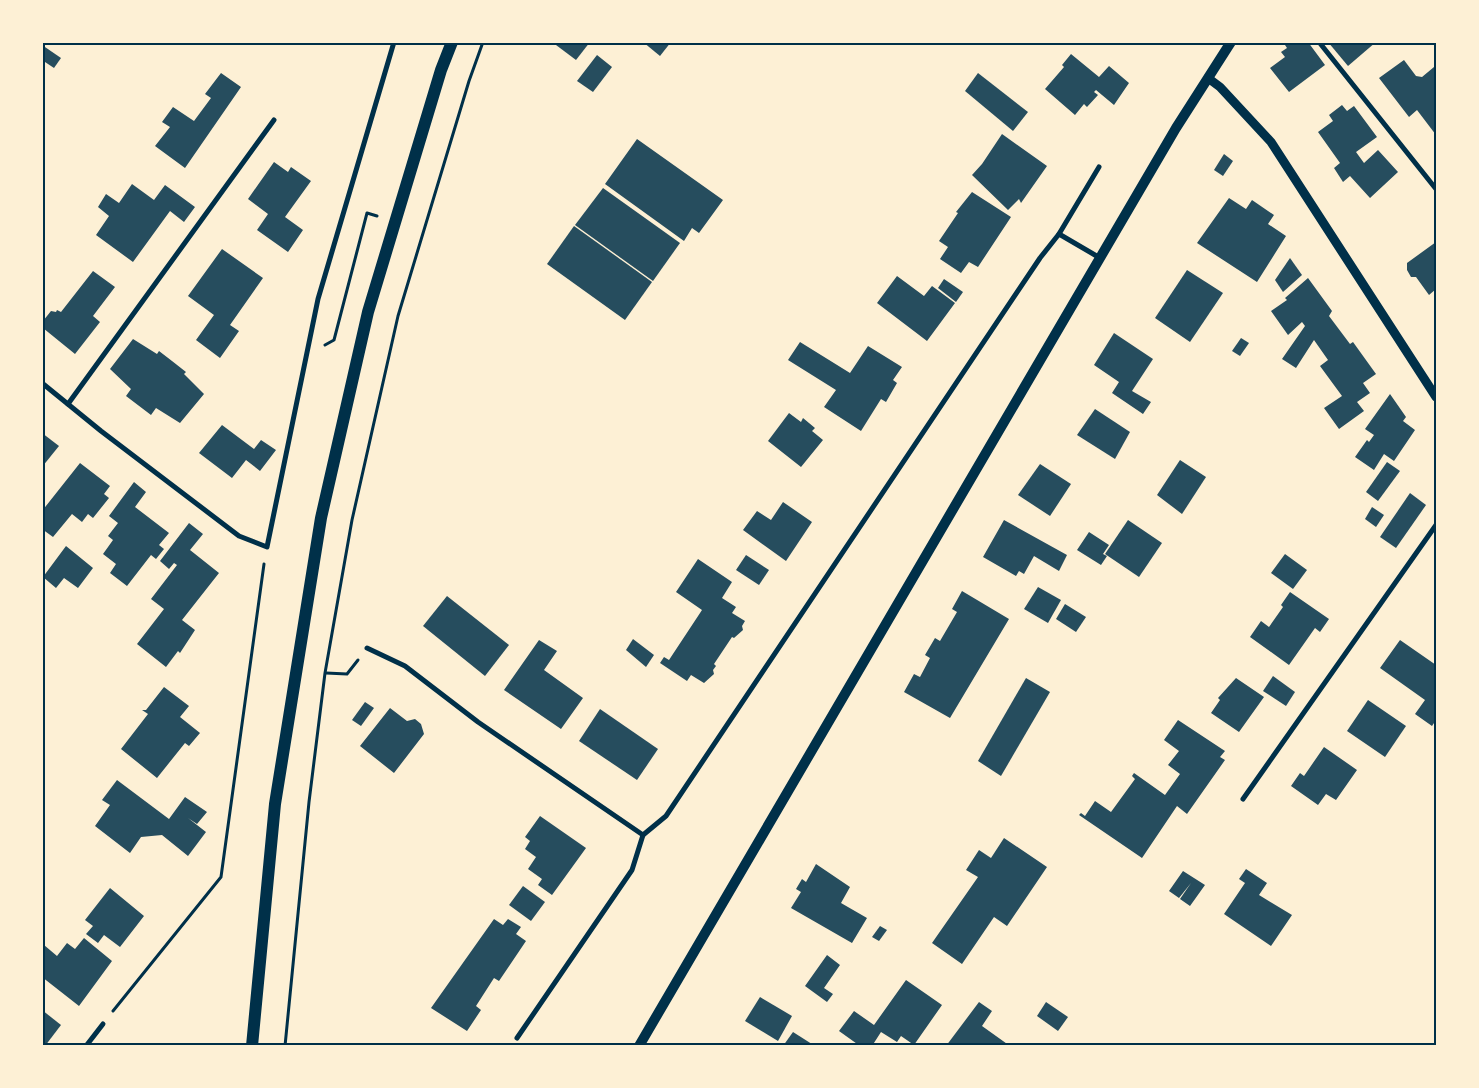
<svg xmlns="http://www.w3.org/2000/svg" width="1479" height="1088" font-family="'Archivo Narrow',sans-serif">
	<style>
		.building { fill: #264d5e }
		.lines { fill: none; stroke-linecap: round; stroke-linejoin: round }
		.path { stroke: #003049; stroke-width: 3 }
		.minor { stroke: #003049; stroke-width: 5 }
		.tertiary { stroke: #003049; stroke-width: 9 }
		.secondary { stroke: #003049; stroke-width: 10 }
		.primary { stroke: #003049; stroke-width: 12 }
		.neatline { fill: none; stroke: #003049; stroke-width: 2 }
	</style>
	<rect width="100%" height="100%" fill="#fdf0d5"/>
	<g class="building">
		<polygon points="552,42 590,42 576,60"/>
		<polygon points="643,42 671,42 660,56"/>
		<polygon points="1288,42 1308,42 1325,65 1289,92 1270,68 1285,57 1281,52 1287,48 1285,45"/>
		<polygon points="1328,42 1376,42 1348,66"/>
		<polygon points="42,45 61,58 54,68 42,60"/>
		<polygon points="1071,54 1099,77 1109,66 1129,83 1114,105 1096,90 1094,92 1098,95 1087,107 1084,104 1075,115 1045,89 1064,67 1062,65"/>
		<polygon points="597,55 612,67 593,92 577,81"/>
		<polygon points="1404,60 1416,76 1422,77 1434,67 1436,70 1436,135 1417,110 1409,117 1379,78"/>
		<polygon points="221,73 241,87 185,168 155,146 170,127 162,122 173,107 194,121 211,98 205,94"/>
		<polygon points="978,73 1028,112 1013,131 965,91"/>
		<polygon points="1342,105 1347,111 1354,106 1377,137 1356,152 1364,163 1378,150 1398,172 1370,198 1350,176 1343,182 1334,168 1340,163 1318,132 1333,121 1329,115"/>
		<polygon points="1002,134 1047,166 1021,203 1019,199 1008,210 972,175 982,164"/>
		<polygon points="637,139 723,200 699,233 692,228 684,241 605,184"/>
		<polygon points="1224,154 1233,161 1223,176 1214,170"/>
		<polygon points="274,162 288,172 291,167 311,181 285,217 303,230 288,252 257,230 268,214 248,199"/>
		<polygon points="132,184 154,200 165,185 195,207 184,222 170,211 133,262 96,235 109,216 98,207 106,194 119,203"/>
		<polygon points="603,188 680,243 653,281 575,225"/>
		<polygon points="972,192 1011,217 978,267 969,262 961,273 940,259 948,247 939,241 958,213 956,212"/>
		<polygon points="1229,198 1246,209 1252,200 1274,215 1268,224 1286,236 1257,282 1197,243"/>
		<polygon points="574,226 652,282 625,320 547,264"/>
		<polygon points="1436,242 1436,289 1429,295 1416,277 1411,277 1407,270 1407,263"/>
		<polygon points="222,249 263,278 230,325 239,331 220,358 196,340 214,315 188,296"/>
		<polygon points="1290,258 1302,275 1283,292 1275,280"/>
		<polygon points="1187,270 1223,293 1190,342 1155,318"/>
		<polygon points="93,271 115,287 93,316 100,322 75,354 43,328 45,326 43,321 51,311 56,312 57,310 61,312"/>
		<polygon points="897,276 924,296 932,286 955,303 927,341 877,303"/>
		<polygon points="1308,278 1332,311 1329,316 1350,344 1353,342 1376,374 1363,383 1370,393 1357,402 1364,411 1339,429 1324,408 1342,396 1320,366 1328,360 1314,340 1296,368 1282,359 1305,326 1302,322 1288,335 1271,311 1287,300 1285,298"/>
		<polygon points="944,279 963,292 956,302 938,288"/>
		<polygon points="1114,333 1153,359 1132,391 1151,402 1143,414 1112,393 1119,382 1094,365"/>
		<polygon points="1241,338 1249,343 1240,356 1232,351"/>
		<polygon points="133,339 157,354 159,351 172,361 186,372 184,374 204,394 180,423 156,408 151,415 126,396 131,389 110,369"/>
		<polygon points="800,342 850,373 868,346 902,367 893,380 897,383 886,402 881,399 861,431 824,407 836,390 788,360"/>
		<polygon points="1390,394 1406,417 1403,421 1415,430 1394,461 1384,454 1374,470 1355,457 1367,440 1369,442 1374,435 1365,429"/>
		<polygon points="1095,409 1130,432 1115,459 1077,435"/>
		<polygon points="789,413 801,422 803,418 815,428 812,431 823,440 801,467 768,441"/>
		<polygon points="222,425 254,449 261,440 276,450 260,471 246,460 232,478 199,453"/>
		<polygon points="42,433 59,446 42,467"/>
		<polygon points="1180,460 1206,477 1182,514 1157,495"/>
		<polygon points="1387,462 1400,471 1378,501 1366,492"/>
		<polygon points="80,463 110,486 104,494 109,498 93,518 88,514 82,522 72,514 53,537 42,529 42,511"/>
		<polygon points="1040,464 1071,484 1050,516 1018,495"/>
		<polygon points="134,482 146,492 135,507 169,533 159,545 164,549 156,559 151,555 127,586 110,573 116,564 103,554 113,540 108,536 118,523 109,516"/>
		<polygon points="1410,493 1426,505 1396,548 1380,537"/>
		<polygon points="783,502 812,522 786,561 743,530 757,511 771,520"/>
		<polygon points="1372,507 1384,515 1376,527 1365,519"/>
		<polygon points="1004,520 1067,555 1059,571 1034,556 1024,574 1019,571 1016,576 983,557"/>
		<polygon points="1128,520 1162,543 1139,577 1105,554"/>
		<polygon points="189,523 203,534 190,550 219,573 182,620 195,630 180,653 178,651 166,667 137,644 164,609 151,599 177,565 174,563 169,569 160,561"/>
		<polygon points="1089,532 1109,545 1103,554 1107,556 1101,565 1077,550"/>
		<polygon points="66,546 93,568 78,588 64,578 56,588 43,577"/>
		<polygon points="1285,554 1307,570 1293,589 1271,573"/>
		<polygon points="746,555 769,570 759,585 736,570"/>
		<polygon points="698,559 732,582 722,598 736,607 732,613 745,621 742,626 743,630 734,638 732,637 714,664 716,666 713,670 714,674 704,683 691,675 687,681 660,663 664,657 669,660 702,610 676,592"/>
		<polygon points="1038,587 1061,600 1048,623 1024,609"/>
		<polygon points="962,591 1009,619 950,718 904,692 914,674 920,677 930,658 925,655 935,638 940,641 957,612 952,609"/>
		<polygon points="1290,592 1329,619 1320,632 1315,628 1289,665 1250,637 1261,621 1269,627 1283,607 1281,605"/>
		<polygon points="447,596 509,645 485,676 423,626"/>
		<polygon points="1065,604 1086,617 1076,632 1056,619"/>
		<polygon points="633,639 654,655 646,667 626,650"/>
		<polygon points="539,640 557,651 544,670 583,698 561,729 504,690"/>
		<polygon points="1400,640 1436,665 1436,720 1432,726 1415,714 1425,700 1380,668"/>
		<polygon points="1273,676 1295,692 1286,706 1263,691"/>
		<polygon points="1026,678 1050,692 1001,776 978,761"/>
		<polygon points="1236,678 1264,697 1239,732 1211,713 1220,700 1218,698"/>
		<polygon points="164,687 189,706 180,717 200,733 189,746 185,743 157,778 121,749 148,714 142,710 146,710"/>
		<polygon points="1368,700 1406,726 1385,757 1347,731"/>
		<polygon points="365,702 374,708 361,726 352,720"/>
		<polygon points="390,708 407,721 415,719 421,724 424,734 394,773 360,746"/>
		<polygon points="600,709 658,749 637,780 579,741"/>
		<polygon points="1178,720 1225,751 1220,757 1225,760 1187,814 1177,806 1142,858 1079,815 1081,813 1085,816 1095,801 1111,812 1135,779 1132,776 1134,773 1165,795 1180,774 1168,765 1179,751 1164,740"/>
		<polygon points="1324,747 1357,770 1336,800 1326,794 1318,805 1291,786 1300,773 1304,776"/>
		<polygon points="117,780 169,819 185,797 207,812 197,824 188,818 206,832 188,856 162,835 141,837 130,853 95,826 110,805 102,800"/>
		<polygon points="540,816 586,848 552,895 538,885 542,879 528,869 536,857 525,849 530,841 525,837"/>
		<polygon points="1004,838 1047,867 1007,926 994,917 962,964 932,943 978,877 966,870 979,850 991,858"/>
		<polygon points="816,864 850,887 841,903 867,918 852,943 791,908 801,892 796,889 802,879 806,882"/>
		<polygon points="1246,869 1267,883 1259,895 1292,915 1271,946 1224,914 1245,883 1239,879"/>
		<polygon points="1183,871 1205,885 1190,906 1180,899 1191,883 1179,898 1169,891"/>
		<polygon points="523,886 545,902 531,921 509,905"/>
		<polygon points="110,888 144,916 120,947 104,935 98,943 86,934 93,926 85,920"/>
		<polygon points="494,919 503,925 508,919 521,927 516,934 526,941 499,981 494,978 476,1006 481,1010 467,1031 431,1008"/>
		<polygon points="880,926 887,930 879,941 872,937"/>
		<polygon points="84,938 112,961 79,1006 42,977 42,947 44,945 57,956 67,943 75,949"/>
		<polygon points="827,955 840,965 824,988 833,994 827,1002 805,986"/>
		<polygon points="906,980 942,1005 914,1045 901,1036 897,1042 881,1032 872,1046 860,1046 839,1031 854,1011 874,1025"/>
		<polygon points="760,997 792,1016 778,1041 745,1021"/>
		<polygon points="979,1002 992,1011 982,1026 1010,1046 946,1046"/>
		<polygon points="1046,1002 1068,1017 1058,1031 1037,1016"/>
		<polygon points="42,1010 61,1025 45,1046 42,1046"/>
		<polygon points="793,1032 815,1046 783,1046"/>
	</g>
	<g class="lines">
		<g class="path">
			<polyline points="325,345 334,340 367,213 377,216"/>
			<polyline points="326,673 347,674 358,660"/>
			<polyline points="113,1011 221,877 264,564"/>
			<polyline points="285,1046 309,802 325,673 352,520 398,316 469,81 483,42"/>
		</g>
		<g class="minor">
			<polyline points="1319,42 1436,189"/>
			<polyline points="1059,234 1099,167"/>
			<polyline points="42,383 101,431 239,536 267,547 318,299 394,42"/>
			<polyline points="68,404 274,120"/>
			<polyline points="367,648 405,666 478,722 643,835"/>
			<polyline points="1243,799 1436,525"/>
			<polyline points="517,1038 632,870 643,835 666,816 1040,258 1059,234 1100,258"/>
			<polyline points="86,1046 103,1024"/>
		</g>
		<polyline class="tertiary" points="1208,78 1220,87 1271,142 1436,397"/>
		<polyline class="secondary" points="639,1046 1176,128 1231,42"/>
		<polyline class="primary" points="252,1046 275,804 321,518 368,312 441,70 452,42"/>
	</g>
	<rect width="1479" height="1088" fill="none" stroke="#fdf0d5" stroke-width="88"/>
	<rect x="44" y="44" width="1391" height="1000" class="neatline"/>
</svg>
